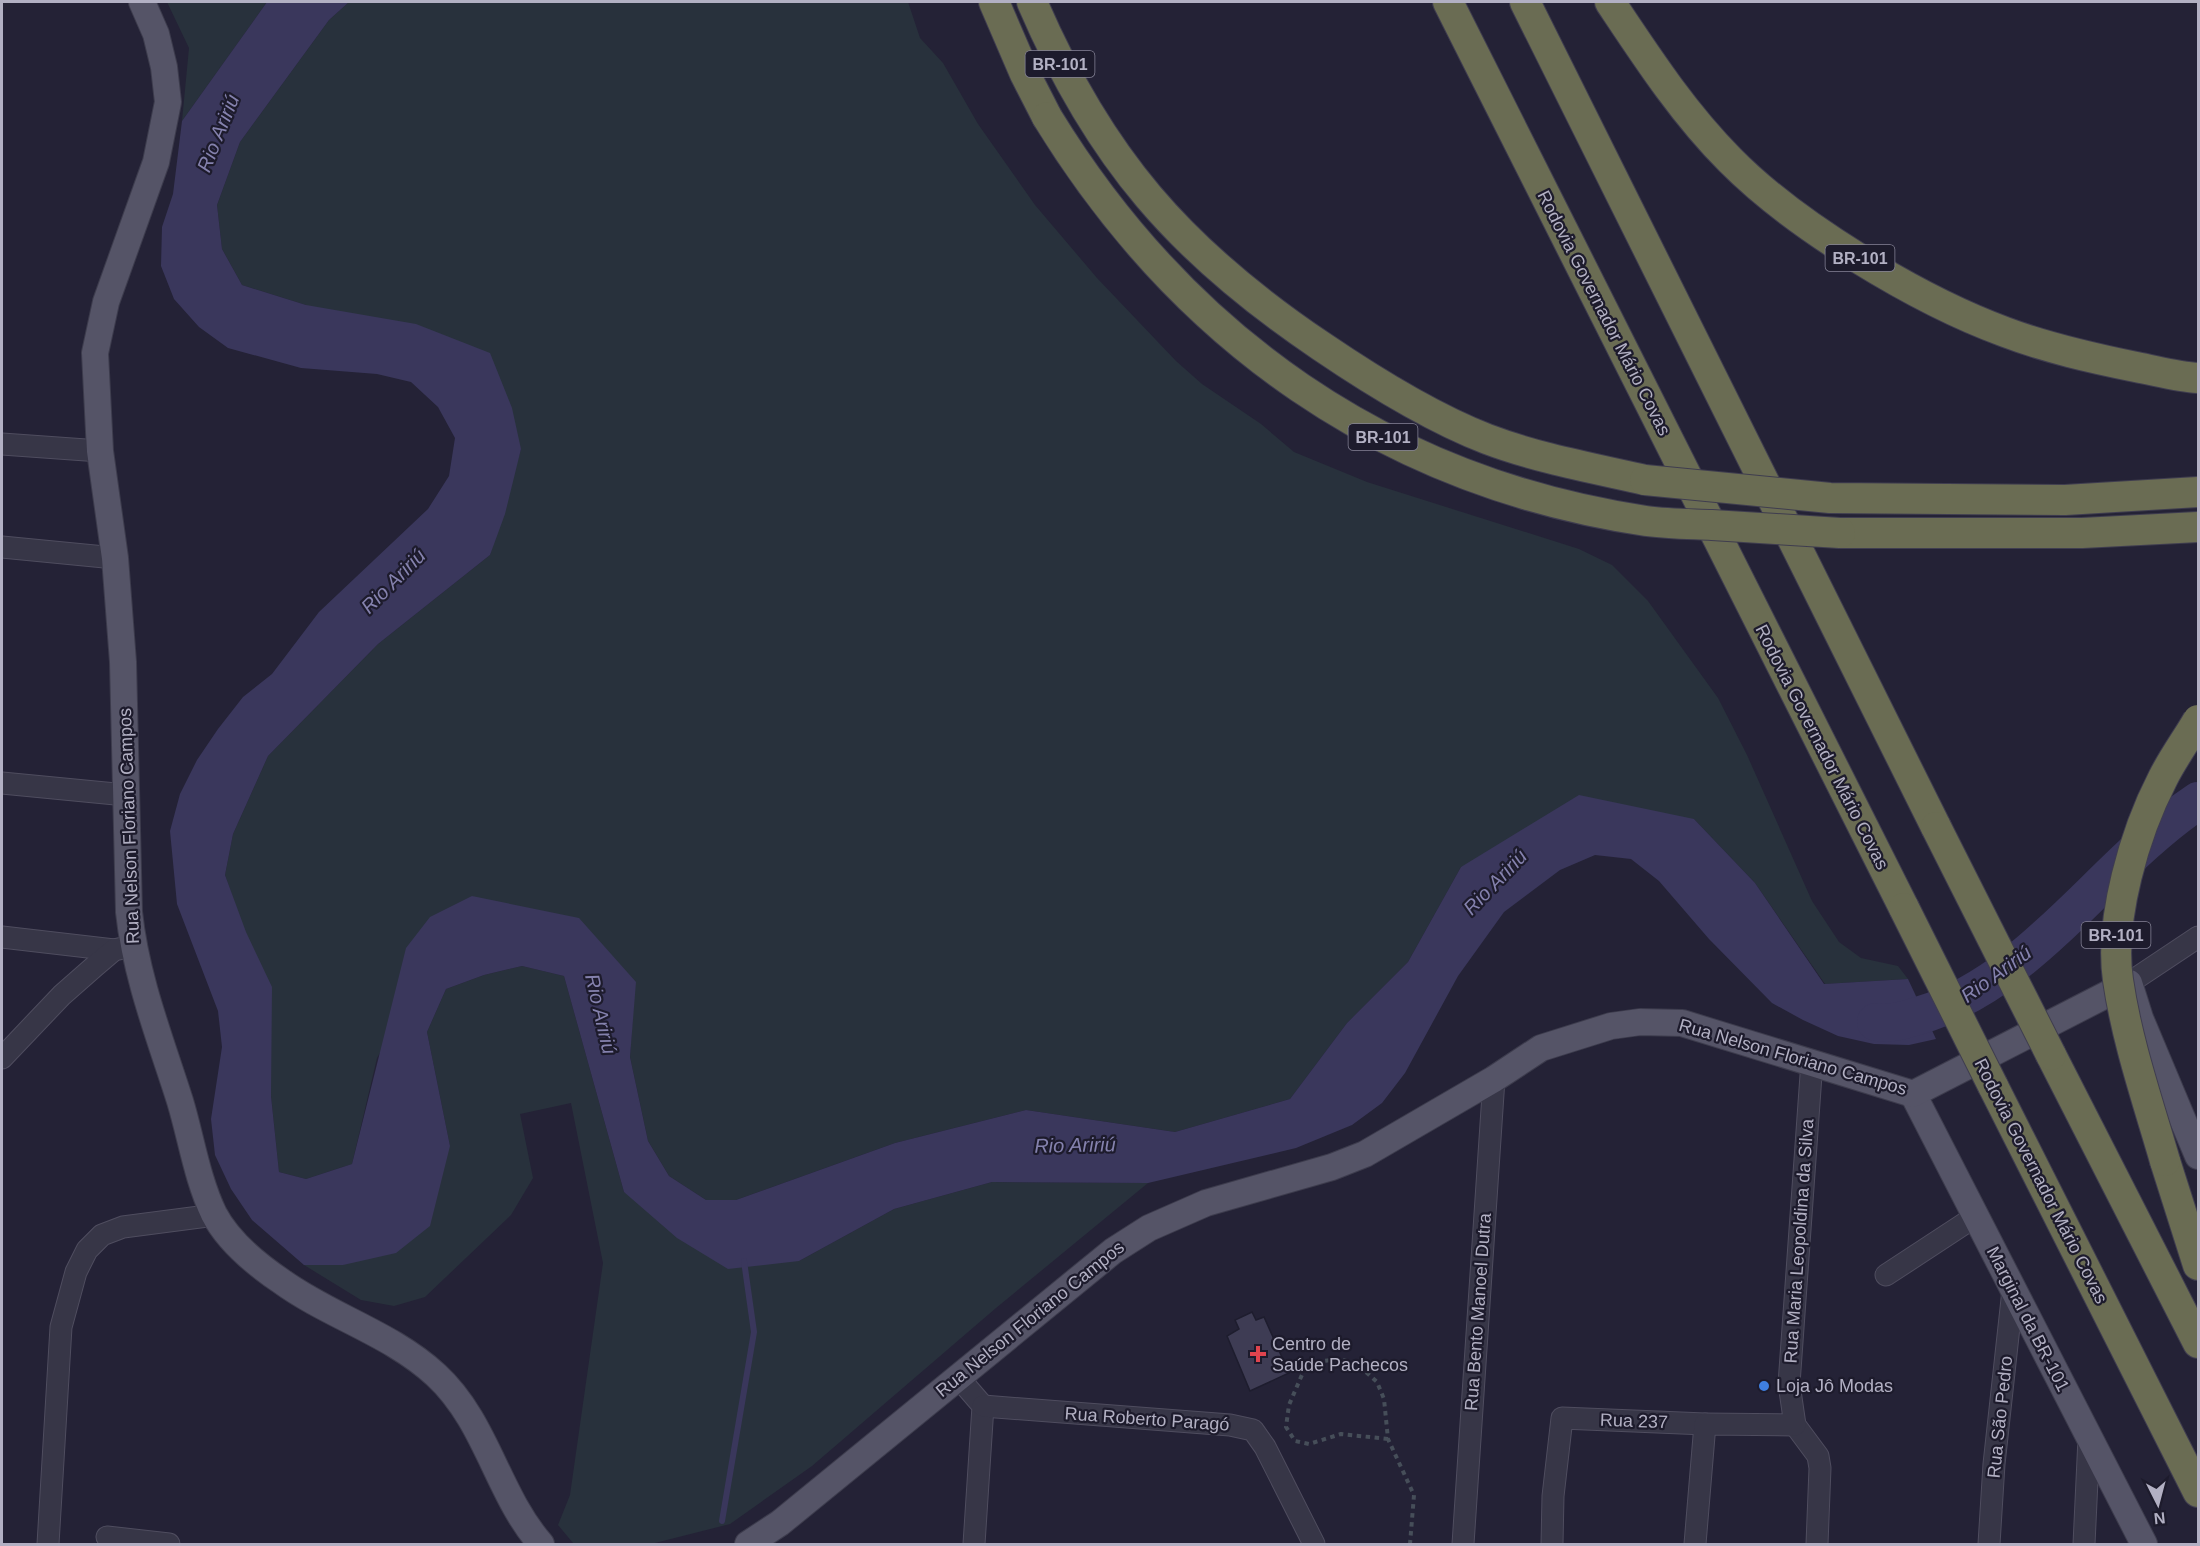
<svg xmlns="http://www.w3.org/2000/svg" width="2200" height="1546" font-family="Arial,sans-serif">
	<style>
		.green { fill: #28313c }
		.water { fill: #3a375c }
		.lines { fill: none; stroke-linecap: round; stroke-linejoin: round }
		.stream { stroke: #3a375c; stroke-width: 6 }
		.river { stroke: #3a375c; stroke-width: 38 }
		.building { fill: #3e3c54; stroke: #1e1d2e; stroke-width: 1.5 }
		.minor-casing { stroke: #4f4d5f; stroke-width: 23 }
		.major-casing { stroke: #3d3c4d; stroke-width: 28 }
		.highway-casing { stroke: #3f3d4f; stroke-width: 32 }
		.path { stroke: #464e59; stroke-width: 4; stroke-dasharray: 4.5 4.5; stroke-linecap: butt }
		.minor { stroke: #373647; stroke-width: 21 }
		.major { stroke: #555467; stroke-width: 26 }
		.highway { stroke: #6a6c53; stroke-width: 30 }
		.highway-bridge-casing { stroke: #3f3d4f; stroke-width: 32; stroke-linecap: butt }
		.highway-bridge { stroke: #6a6c53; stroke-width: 30 }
		.health-dot { fill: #e0444e; stroke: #1d1b2c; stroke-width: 2 }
		.shop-dot { fill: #3f7fe0; stroke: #1d1b2c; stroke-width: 2 }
		.labels { text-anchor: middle; stroke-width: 4.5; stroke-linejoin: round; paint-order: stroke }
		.shield { fill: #1d1b2c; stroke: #858396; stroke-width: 1.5 }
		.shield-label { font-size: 16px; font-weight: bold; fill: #b2b0c3 }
		.street-label { font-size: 18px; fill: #b2b0c3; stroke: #1d1b2c }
		.poi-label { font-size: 18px; fill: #b2b0c3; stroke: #1d1b2c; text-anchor: start }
		.water-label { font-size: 20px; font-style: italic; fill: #8582ae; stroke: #1d1b2c }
	</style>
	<rect width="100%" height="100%" fill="#242236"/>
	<g class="green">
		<polygon points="167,2 267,2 182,121 189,48"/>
		<polygon points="349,2 908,2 920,38 943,63 978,124 1035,205 1097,278 1176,361 1202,384 1261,424 1294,452 1367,482 1579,549 1612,565 1648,601 1718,698 1747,755 1812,901 1839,942 1861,958 1898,966 1908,979 1825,984 1755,883 1694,819 1461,867 1408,962 1347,1023 1290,1099 1175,1132 1026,1110 895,1143 736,1200 706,1200 669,1176 648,1141 630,1057 635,982 472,896 377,1058 352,1164 306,1179 279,1172 271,1096 245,932 225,875 233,834 268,756 378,644 490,555 521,449 306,305 242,285 222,249 217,205 240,142 329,20"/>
		<polygon points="522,966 564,976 624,1192 799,1261 894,1209 992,1182 1148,1183 996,1308 812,1466 730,1524 651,1544 573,1543 558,1525 570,1495 603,1263 571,1103 520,1114 533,1178 511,1215 425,1297 394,1306 361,1300 304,1265 343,1265 450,1146 427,1032 446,989 484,975"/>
	</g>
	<polygon class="water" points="267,2 349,2 329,20 240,142 217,205 222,249 242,285 306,305 416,324 490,353 512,408 521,449 505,514 490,555 378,644 268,756 233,834 225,875 246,932 272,987 271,1096 279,1172 306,1179 352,1164 406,948 430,917 472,896 579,918 636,982 630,1057 648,1141 669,1176 706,1200 736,1200 895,1143 1026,1110 1175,1132 1290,1099 1347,1023 1408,962 1461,867 1579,795 1694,819 1755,883 1824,984 1908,979 1936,1039 1909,1045 1874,1044 1838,1036 1803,1020 1772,1003 1709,939 1659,881 1631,859 1595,855 1560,870 1504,912 1458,976 1405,1073 1382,1103 1352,1125 1296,1148 1148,1183 992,1182 894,1209 799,1261 728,1269 677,1238 624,1192 564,976 522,966 484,975 446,989 427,1032 450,1146 430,1226 396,1253 343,1265 304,1265 252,1220 231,1189 215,1155 211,1119 222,1047 218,1011 177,904 170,831 180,794 197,760 218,729 243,697 272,674 319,612 428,509 449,476 455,438 438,407 411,382 377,374 301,368 228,348 199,327 174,299 161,266 162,227 173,194 182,121"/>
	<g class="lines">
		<polyline class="stream" points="722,1521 754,1332 744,1261"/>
		<path class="river" d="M1876,1022C1893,1024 1905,1020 1921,1015C2035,979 2102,865 2198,801"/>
	</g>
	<polygon class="building" points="1252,1312 1256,1320 1264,1317 1289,1373 1250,1391 1227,1336 1239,1329 1235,1320"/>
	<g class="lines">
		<g class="minor-casing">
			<g id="minor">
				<polyline points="2,444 100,451"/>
				<polyline points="2,547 115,558"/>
				<polyline points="2,783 126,795"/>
				<polyline points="2,937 114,950"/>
				<polyline points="2129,983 2198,937"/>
				<polyline points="2,1058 62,995 95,966 114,950 132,946"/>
				<polyline points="1886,1275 1976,1216"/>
				<polyline points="958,1377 983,1406 974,1544"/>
				<polyline points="983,1406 1230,1425 1253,1430 1265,1447 1314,1544"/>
				<polyline points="1795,1425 1818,1456 1820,1468 1817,1544"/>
				<polyline points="107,1537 169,1544"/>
				<polyline points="48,1544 61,1327 76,1272 87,1250 102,1235 123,1227 215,1215"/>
				<polyline points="1463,1544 1494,1079"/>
				<polyline points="1552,1544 1553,1496 1562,1418 1705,1424"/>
				<polyline points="1695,1544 1705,1424 1795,1425 1789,1384 1812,1061"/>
				<polyline points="1989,1544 1994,1464 2013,1290"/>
				<polyline points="2084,1544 2089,1438"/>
			</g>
		</g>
		<g class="major-casing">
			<g id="major">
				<path d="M142,2L156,34L164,67L168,102L156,162L106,302L95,353L100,451L115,558L123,662L129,912C136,978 160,1038 180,1101C191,1137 197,1179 214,1214C228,1241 256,1264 281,1281C329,1316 392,1334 436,1375C487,1422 497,1494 541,1544"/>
				<polyline points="1913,1094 2144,1544"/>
				<polyline points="748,1544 780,1523 1113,1251 1149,1228 1206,1203 1332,1167 1365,1154 1494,1079 1541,1048 1611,1026 1640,1022 1682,1023 1913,1094 2129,983 2140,1018 2198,1156"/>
			</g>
		</g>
		<g class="highway-casing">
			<g id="highway">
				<polyline points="994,2 1025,74 1047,117"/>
				<path d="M1032,2C1099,158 1180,251 1321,346C1371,380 1430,417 1487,439C1537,458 1592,468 1645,480"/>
				<polyline points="1448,2 1904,908"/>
				<polyline points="1525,2 1936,827"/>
				<path d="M1610,2C1646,56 1683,113 1730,160C1795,226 1918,300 2005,332C2047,348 2092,358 2136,367C2157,371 2178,377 2198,378"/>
				<polyline points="1840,533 2082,533 2198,527"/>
				<polyline points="2051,1055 2198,1343"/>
				<polyline points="1993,1086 2198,1492"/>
				<polyline points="2165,1161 2198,1265"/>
			</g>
		</g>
		<polyline class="path" points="1388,1439 1341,1434 1309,1444 1295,1441 1286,1427 1289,1405 1307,1363 1340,1359 1357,1364 1377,1382 1384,1399 1388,1439 1414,1495 1410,1544"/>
		<use href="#minor" class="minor"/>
		<use href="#major" class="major"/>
		<use href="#highway" class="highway"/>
		<g class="highway-bridge-casing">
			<g id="highway-bridge">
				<path d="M1047,117C1183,339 1386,482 1646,521C1668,524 1690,524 1712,525C1755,528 1797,530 1840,533"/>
				<polyline points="1645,480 1830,498 2065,500 2198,492"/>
				<polyline points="1936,827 2051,1055"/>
				<polyline points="1904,908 1993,1086"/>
				<path d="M2165,1161C2148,1102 2127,1042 2118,980C2109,919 2135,832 2163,778C2173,758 2187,739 2198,720"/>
			</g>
		</g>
		<use href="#highway-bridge" class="highway-bridge"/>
	</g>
	<path class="health-dot" d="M1255 1345h6v6h6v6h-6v6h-6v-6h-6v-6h6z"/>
	<circle class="shop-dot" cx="1764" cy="1386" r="6"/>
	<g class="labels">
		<g class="shield">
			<rect x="1025.5" y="51" width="69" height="26" rx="4.5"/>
			<rect x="1825.5" y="245" width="69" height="26" rx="4.5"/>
			<rect x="1348.5" y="424" width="69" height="26" rx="4.5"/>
			<rect x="2081.5" y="922" width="69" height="26" rx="4.5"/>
		</g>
		<g class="shield-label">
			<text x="1060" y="70">BR-101</text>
			<text x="1860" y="264">BR-101</text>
			<text x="1383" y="443">BR-101</text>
			<text x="2116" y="941">BR-101</text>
		</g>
		<g class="street-label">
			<text transform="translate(1604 313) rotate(63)" y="6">Rodovia Governador Mário Covas</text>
			<text transform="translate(1822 747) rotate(63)" y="6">Rodovia Governador Mário Covas</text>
			<text transform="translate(129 826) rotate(-92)" y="6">Rua Nelson Floriano Campos</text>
			<text transform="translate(1793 1057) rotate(16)" y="6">Rua Nelson Floriano Campos</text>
			<text transform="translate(2041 1181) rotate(63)" y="6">Rodovia Governador Mário Covas</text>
			<text transform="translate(1799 1241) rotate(-86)" y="6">Rua Maria Leopoldina da Silva</text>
			<text transform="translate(1478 1312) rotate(-86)" y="6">Rua Bento Manoel Dutra</text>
			<text transform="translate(1030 1319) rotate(-39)" y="6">Rua Nelson Floriano Campos</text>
			<text transform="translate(2028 1319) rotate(63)" y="6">Marginal da BR-101</text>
			<text transform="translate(2000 1417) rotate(-84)" y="6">Rua São Pedro</text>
			<text transform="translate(1147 1419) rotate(4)" y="6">Rua Roberto Paragó</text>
			<text transform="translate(1634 1421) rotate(2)" y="6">Rua 237</text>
		</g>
		<g class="poi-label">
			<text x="1272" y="1350">Centro de<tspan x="1272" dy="21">Saúde Pachecos</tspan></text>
			<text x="1776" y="1392">Loja Jô Modas</text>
		</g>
		<g class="water-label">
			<text transform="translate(218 133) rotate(-68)" y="7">Rio Aririú</text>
			<text transform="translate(393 581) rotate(-45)" y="7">Rio Aririú</text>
			<text transform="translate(1495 882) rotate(-46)" y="7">Rio Aririú</text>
			<text transform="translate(1996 974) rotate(-36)" y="7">Rio Aririú</text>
			<text transform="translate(601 1014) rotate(77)" y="7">Rio Aririú</text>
			<text transform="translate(1075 1145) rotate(-1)" y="7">Rio Aririú</text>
		</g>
	</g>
	<rect width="2200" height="1546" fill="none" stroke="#b2b0c3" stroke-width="6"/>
	<g transform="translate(2158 1504) rotate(174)" stroke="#1d1b2c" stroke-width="4.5" paint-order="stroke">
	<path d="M0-4.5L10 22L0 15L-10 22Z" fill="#b2b0c3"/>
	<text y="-9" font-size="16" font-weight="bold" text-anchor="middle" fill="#b2b0c3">N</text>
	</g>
</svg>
